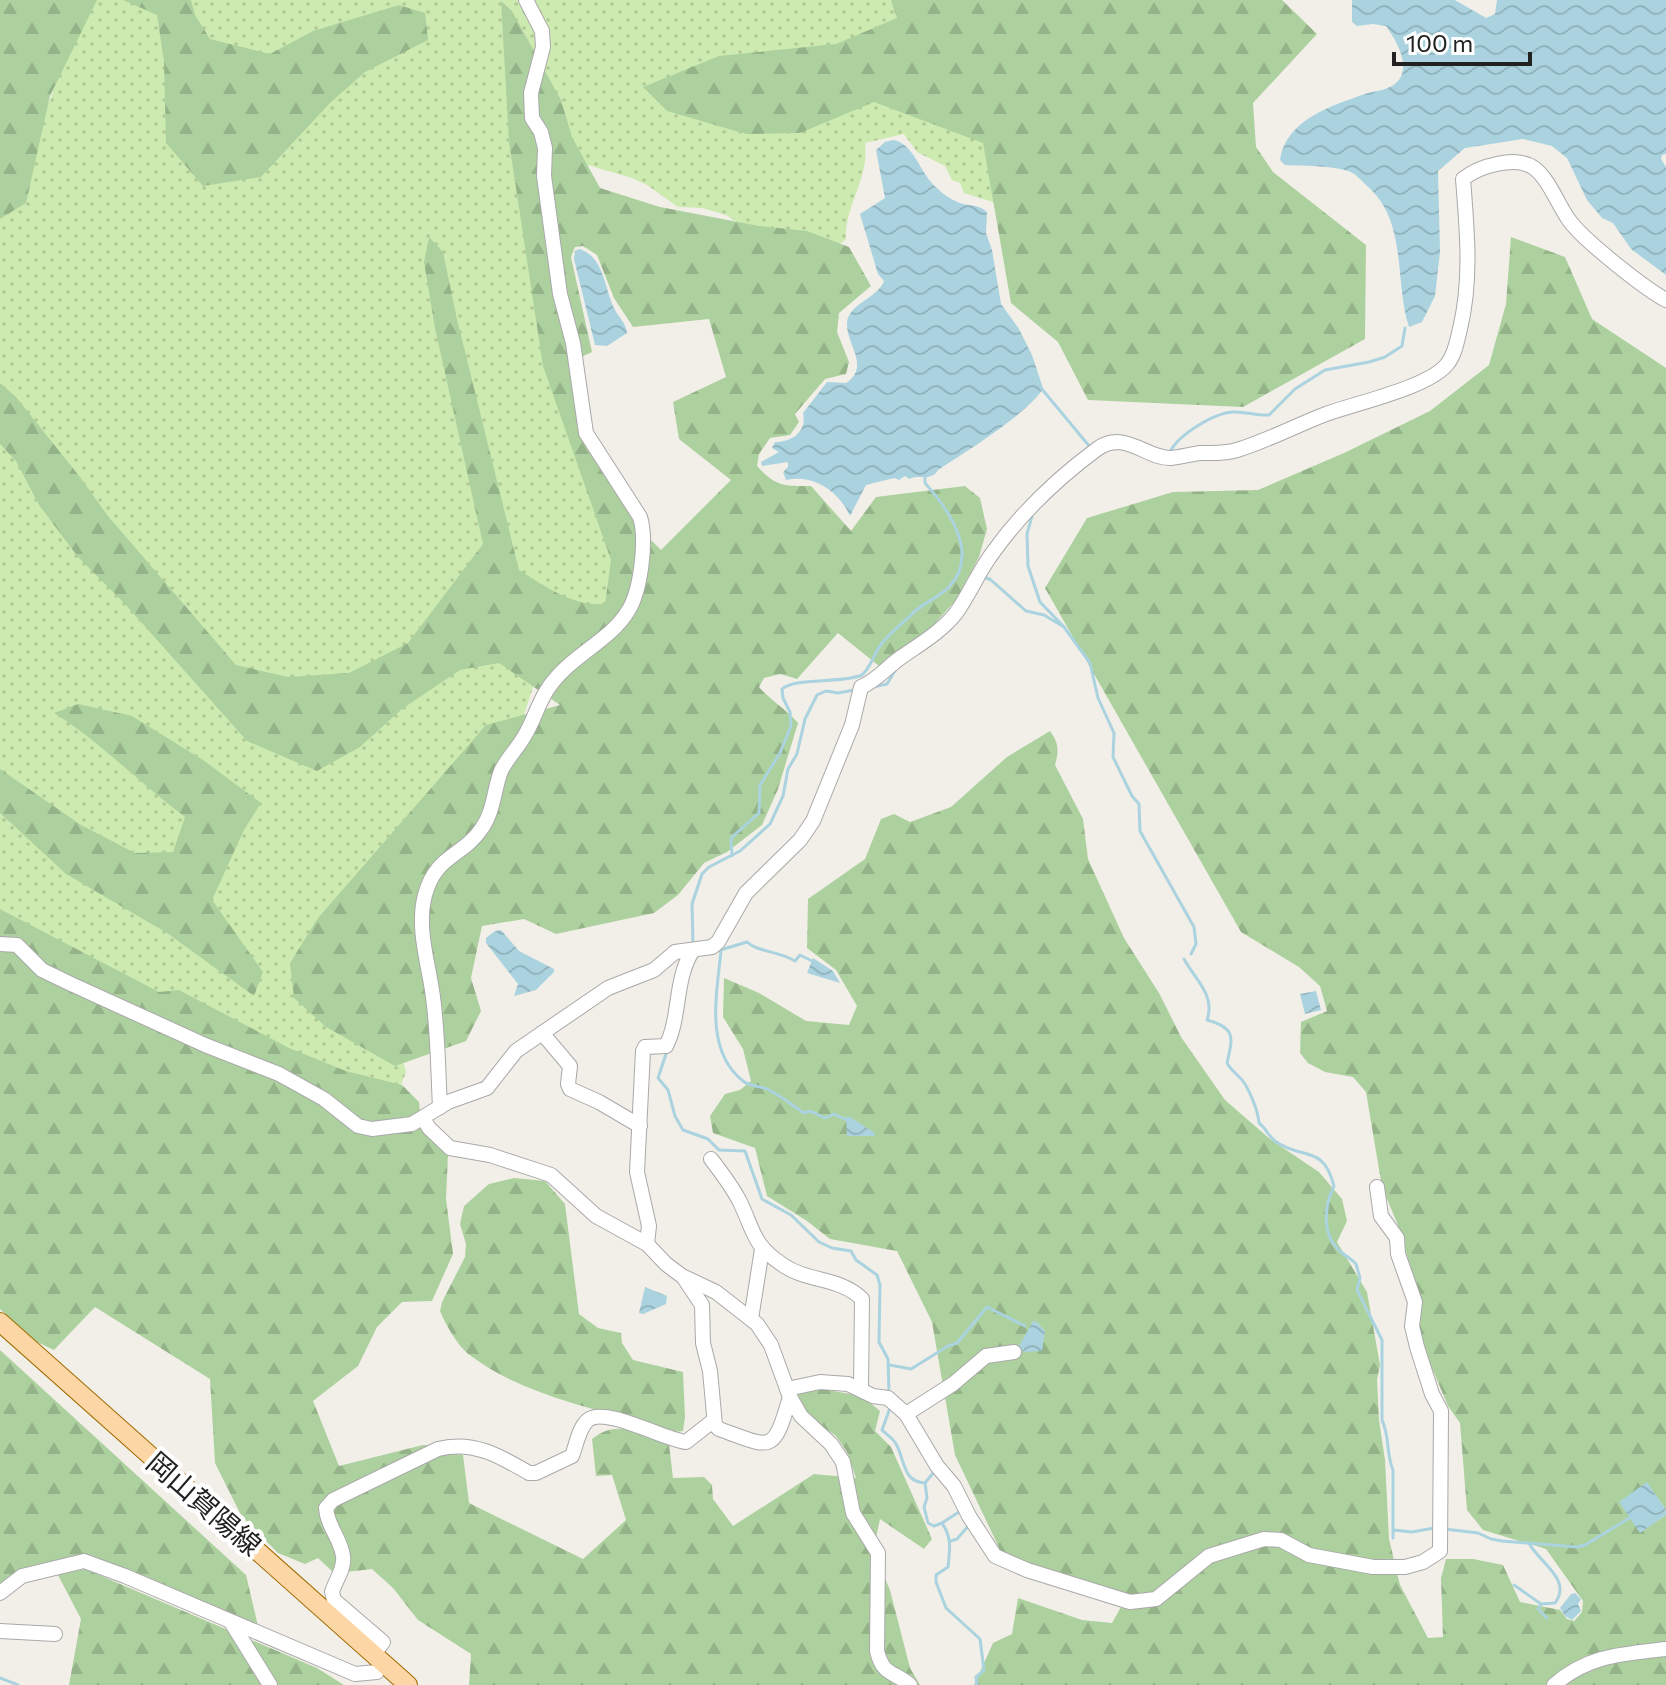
<svg xmlns="http://www.w3.org/2000/svg" width="1666" height="1685" font-family="Commissioner,'Noto Sans JP',sans-serif">
	<style>
		.grass { fill: url(#grass-dots) }
		.forest { fill: url(#forest-firs); fill-rule: evenodd }
		.water { fill: url(#water-waves) }
		.lines { fill: none; stroke-linecap: round; stroke-linejoin: round }
		.stream { stroke: #aad3df; stroke-width: 3 }
		.minor-casing { stroke: #a9a9a9; stroke-width: 16 }
		.major-casing { stroke: #a06b00; stroke-width: 20 }
		.minor { stroke: #fff; stroke-width: 14 }
		.major { stroke: #fcd6a4; stroke-width: 18 }
		.labels { text-anchor: middle; stroke-width: 8; stroke-linejoin: round; paint-order: stroke }
		.street-label { font-size: 28px; fill: #222; stroke: #fff }
	</style>
	<defs>
		<pattern id="grass-dots" width="8" height="8" patternUnits="userSpaceOnUse" patternTransform="scale(2)"><rect width="8" height="8" fill="#cdebb0"/><path d="M2 2h.1M6 6h.1" fill="none" stroke="#b0c997" stroke-width="1.8" stroke-linecap="round"/></pattern>
		<pattern id="forest-firs" width="22" height="20" patternUnits="userSpaceOnUse" patternTransform="scale(2)"><rect width="22" height="20" fill="#add19e"/><path d="M5 1l3.5 6h-7zM16 11l3.5 6h-7z" fill="#95b388"/></pattern>
		<pattern id="water-waves" width="16" height="10" patternUnits="userSpaceOnUse" patternTransform="scale(2)"><rect width="16" height="10" fill="#aad3df"/><path d="M0 5q4-4 8 0t8 0" fill="none" stroke="#92b5bf"/></pattern>
	</defs>
	<rect width="100%" height="100%" fill="#f2efe9"/>
	<path class="grass" d="M70,0H1040L996,203L964,193L960,183L952,180L945,166L917,152L904,134L865,143C870,177 844,207 846,239L841,243H823L751,231L726,215L702,208L678,207L647,185L632,178L577,162L538,200L628,586L538,672L519,730L397,1041L406,1072L395,1100L0,931V195L51,98L62,61Z"/>
	<g class="forest">
		<polygon points="0,0 97,0 50,96 26,203 0,219"/>
		<polygon points="123,0 191,0 195,15 210,39 270,54 313,31 399,5 425,13 428,40 365,72 330,103 261,177 203,186 166,143 164,61 157,15"/>
		<polygon points="891,0 1282,0 1317,34 1253,103 1256,147 1273,172 1366,245 1365,339 1243,407 1088,400 1058,342 1011,303 983,143 874,102 800,133 746,134 667,111 643,87 719,56 836,44 897,18"/>
		<path d="M501,1L512,11L561,100L572,137L600,188L660,207L759,226L807,231L849,247L871,286L839,313L837,332L849,362L846,374L825,379L795,414L799,422L790,435L770,438L759,454L757,466C776,487 784,486 811,486L851,531L876,497L965,486L980,498L987,529L979,557L956,600L928,631L879,666L838,633L797,679L780,674L764,678L759,687C771,701 786,709 798,723L778,789L762,825L727,852L704,863L678,895L654,913L556,934L524,919L482,926L471,978L481,1011L466,1041L395,1066L326,1027L294,998L290,963L318,918L486,725L560,705L499,663L460,670L402,709L360,747L317,771L247,741L125,604L78,557L39,505L16,461L0,444V383L16,397L80,477L108,516L236,665L288,677L349,673L408,643L483,544L435,328L424,262L429,237L443,252L457,319L519,570C545,586 573,607 605,604L611,560L543,366L509,142ZM583,246L597,255L614,298L633,327L709,319L726,377L673,402L679,439L731,480L661,550L643,532L584,432L573,361L592,352L571,257L575,247Z"/>
		<path d="M1511,237L1565,257L1592,319L1666,368V1510L1647,1483L1640,1532L1666,1515V1685H974L993,1643L1012,1634L1018,1598L1082,1620L1112,1623L1121,1607L1040,1568L1003,1556L955,1455L932,1322L897,1251L830,1239L807,1221L767,1196L755,1148L713,1133L710,1116L725,1094L740,1090L751,1081L743,1049L723,1017L724,978L759,993L806,1021L849,1025L857,1006L836,970L807,948L808,899L865,859L881,819L894,814L910,822L951,807L1007,757L1050,731C1059,743 1059,751 1055,765L1083,819L1088,859L1124,938L1159,993L1181,1037L1225,1100L1270,1139L1319,1172L1342,1199L1347,1221L1337,1242L1367,1292L1380,1365L1377,1380L1379,1420L1385,1460L1389,1539L1400,1585L1428,1638L1443,1637L1441,1578L1446,1559H1473L1503,1565L1520,1602L1560,1610L1567,1619L1574,1621L1582,1612L1583,1601L1546,1549L1483,1530L1467,1510L1460,1423L1448,1406L1418,1335L1420,1302L1400,1230L1382,1187L1366,1092L1353,1077L1325,1072L1308,1063L1300,1053L1301,1022L1327,1011L1320,986L1299,967L1241,932L1045,588L1087,518L1173,492L1258,490L1344,453L1430,411L1489,365L1506,304Z"/>
		<path d="M78,704L132,716L203,760L261,803L244,830L212,900L263,972L254,996L167,933L66,874L0,813V769L81,825L135,853L173,852L185,817C140,784 102,743 54,713Z"/>
		<polygon points="0,909 159,992 179,990 289,1048 346,1071 402,1085 419,1102 422,1130 448,1154 446,1199 453,1254 432,1301 402,1302 377,1327 358,1366 313,1401 339,1466 423,1445 438,1445 323,1507 339,1555 335,1574 318,1558 305,1564 278,1553 242,1517 215,1463 210,1379 95,1307 54,1350 33,1340 0,1309"/>
		<path d="M514,1178L545,1181L565,1204L579,1314L598,1328L621,1333L622,1343L633,1360L683,1372L685,1417L683,1431C665,1434 653,1426 636,1421C580,1405 519,1392 471,1356C458,1347 446,1325 440,1311L442,1302L465,1257L466,1244L460,1224L464,1206L489,1184Z"/>
		<polygon points="0,1350 246,1575 258,1626 85,1556 0,1586"/>
		<path d="M810,1387L862,1396L880,1411L875,1431L891,1447L932,1539L924,1549L880,1519L873,1552L890,1590L910,1668L920,1685H469L471,1654L418,1620L393,1588L372,1569L346,1572L331,1511L337,1501C370,1485 428,1449 463,1455L469,1503L583,1559L626,1520L612,1475L596,1476L592,1439C618,1418 641,1434 669,1444L673,1478L704,1477L712,1485L713,1499L733,1526L814,1474L856,1478L847,1452L836,1436L810,1418L797,1393Z"/>
		<polygon points="85,1569 317,1668 344,1685 69,1685 81,1619 58,1575"/>
	</g>
	<g class="water">
		<path d="M1352,0H1455L1486,18L1495,14L1497,0H1666V154L1662,155L1661,159L1666,167V275L1631,249L1613,223L1602,218L1587,200L1567,158L1552,146L1523,139L1465,148L1438,171L1440,252L1435,296L1422,322L1409,327C1394,281 1408,221 1367,186C1362,181 1355,173 1348,171C1328,165 1305,166 1285,165L1280,160C1286,119 1333,105 1368,93C1376,91 1385,90 1392,86C1415,72 1397,41 1386,26L1373,24L1357,26L1352,22Z"/>
		<path d="M893,140C912,143 919,168 931,182C939,191 951,201 963,204C973,206 979,205 987,212L986,233L992,250L1001,304L1019,329L1032,355L1043,388C1033,410 961,455 938,470C931,482 919,474 909,479L905,476L899,480L894,478L866,485L850,516C839,491 813,474 786,480L783,472L788,467V462L762,466L761,462L779,452L772,448L775,442C793,442 807,431 803,413L827,382L846,383C871,366 846,345 847,323C848,304 878,298 884,281L878,274L860,214L885,198L876,150L885,142Z"/>
		<path d="M580,249C605,258 604,289 615,310C620,319 626,323 627,333L607,346L595,345L574,259L575,251Z"/>
		<polygon points="501,930 519,951 554,969 554,972 536,990 514,996 518,984 486,943 486,938 495,931"/>
		<polygon points="813,958 833,971 840,983 807,973"/>
		<polygon points="1316,991 1321,1010 1305,1014 1300,994"/>
		<polygon points="846,1117 850,1117 875,1133 874,1136 847,1136"/>
		<polygon points="645,1287 667,1296 666,1304 643,1314 639,1313"/>
		<polygon points="1033,1321 1037,1322 1045,1331 1042,1351 1024,1352 1019,1346"/>
		<polygon points="1647,1482 1666,1510 1666,1515 1640,1533 1619,1502"/>
		<polygon points="1575,1593 1581,1599 1578,1604 1581,1611 1572,1620 1565,1616 1560,1608 1571,1594"/>
	</g>
	<g class="lines">
		<g class="stream">
			<polyline points="1041,388 1090,447"/>
			<path d="M1170,452C1178,435 1216,411 1236,412C1247,412 1258,416 1269,415L1295,389L1325,370L1369,362L1385,357L1402,346L1405,328"/>
			<polyline points="1032,516 1027,534 1028,566 1040,602 1064,627"/>
			<polyline points="984,577 991,580 1026,611 1044,615 1064,627 1090,663 1098,698 1114,733 1113,757 1132,796 1139,804 1140,831 1194,927 1196,944 1191,954"/>
			<polyline points="873,687 887,684 896,669"/>
			<path d="M732,856L731,838L759,813L760,785L780,753L791,726L790,712L783,698L782,689C795,677 841,684 862,675C872,666 874,653 882,643C890,633 900,625 909,617C920,604 937,599 949,587C980,554 949,510 925,483V478"/>
			<polyline points="693,944 692,904 702,874 709,867 740,851 770,824 783,796 788,769 797,754 805,719 817,695 826,691 838,693 854,690"/>
			<path d="M721,951C717,993 704,1050 743,1081C749,1086 759,1086 767,1089C780,1095 792,1105 804,1113L810,1111L825,1118L834,1114L847,1120"/>
			<path d="M714,952L747,942C757,952 779,951 795,961L800,955L814,962"/>
			<path d="M1184,959C1194,978 1216,995 1207,1020C1236,1028 1233,1037 1227,1063C1232,1072 1240,1076 1245,1084C1251,1094 1258,1111 1259,1123C1266,1128 1268,1136 1275,1141C1302,1161 1323,1143 1334,1186C1324,1207 1321,1235 1341,1252C1346,1256 1351,1259 1356,1264L1360,1278L1357,1290L1382,1340V1420C1390,1437 1386,1454 1393,1470V1538"/>
			<polyline points="667,1051 658,1078 668,1090 675,1116 683,1130 708,1139 719,1150 745,1151 762,1199 791,1215 819,1242 832,1248 851,1251 856,1260 877,1275 880,1285 879,1342 888,1359 889,1393"/>
			<polyline points="890,1365 911,1369 948,1346 957,1343 987,1307 1025,1326"/>
			<path d="M890,1408L882,1430C886,1434 894,1439 896,1444C905,1459 902,1482 925,1483L927,1498L924,1507L928,1523L934,1526L942,1523C952,1538 950,1549 948,1567L936,1575V1582L946,1608L980,1639L984,1670L976,1677L977,1685"/>
			<polyline points="925,1483 934,1472"/>
			<polyline points="942,1523 962,1510"/>
			<polyline points="1445,1529 1478,1533 1491,1539 1502,1541 1577,1547 1585,1545 1631,1517"/>
			<polyline points="1394,1530 1412,1532 1434,1528"/>
			<polyline points="951,1541 957,1539 970,1524"/>
			<path d="M1514,1585L1541,1604L1555,1603C1573,1579 1538,1562 1529,1543"/>
			<polyline points="1541,1604 1538,1609 1547,1618"/>
			<polyline points="0,1678 18,1685"/>
		</g>
		<g class="minor-casing">
			<g id="minor">
				<path d="M0,944L17,945L42,970L71,984L205,1045L279,1074L324,1099L358,1126L372,1129L412,1124L448,1102L487,1088L516,1051L608,988L654,970L675,952L712,947L718,942L746,893L800,840L813,821L852,725L861,687C877,680 886,668 900,658C920,644 941,632 956,613C970,594 979,570 994,551C1022,512 1058,478 1097,449C1125,429 1146,459 1171,458C1181,457 1191,454 1201,453C1214,453 1224,454 1237,450C1267,441 1297,425 1326,414C1356,403 1431,387 1448,363C1455,354 1457,341 1460,329C1472,279 1467,230 1463,179C1479,166 1516,155 1534,168C1549,179 1558,205 1569,220C1583,240 1644,288 1666,300"/>
				<polyline points="542,1033 570,1066 568,1084 570,1089 599,1102 640,1126"/>
				<path d="M440,1107C438,1070 438,1034 433,997C429,965 416,928 425,895C436,854 463,857 482,828C494,811 494,789 501,771C507,758 518,748 525,735C534,720 539,701 549,687C570,656 611,640 628,611C641,591 647,539 640,517L586,433L573,343L560,294L544,176L545,148L541,132L532,118L531,93L543,47L542,31L526,0"/>
				<path d="M423,1118L429,1128L450,1148L490,1155L551,1175L596,1216L647,1244L666,1264L682,1276L716,1292L757,1324L771,1345L790,1397L801,1416L831,1444L843,1462L853,1513L878,1553L877,1651C883,1676 894,1671 910,1685"/>
				<path d="M711,1159C721,1172 731,1185 739,1200C754,1230 752,1245 783,1265C807,1282 840,1277 862,1299L861,1388"/>
				<path d="M647,1244L649,1226L637,1172L643,1051L645,1047L666,1046C681,1017 674,979 693,950"/>
				<path d="M684,1278L702,1305L703,1343L710,1371L715,1425L719,1429C772,1448 773,1455 790,1397"/>
				<polyline points="751,1319 762,1249"/>
				<polyline points="787,1389 820,1382 848,1384 873,1396 888,1398 906,1414 953,1384 986,1356 1014,1352"/>
				<polyline points="906,1414 937,1466 954,1486 969,1516 995,1556 1027,1570 1130,1602 1156,1599 1209,1556 1264,1539 1281,1540 1309,1555 1373,1567 1405,1567 1423,1562 1440,1551 1441,1411 1432,1394 1417,1347 1412,1326 1415,1302 1398,1254 1397,1238 1381,1216 1377,1187"/>
				<polyline points="0,1593 22,1576 84,1561 125,1576 355,1674 377,1672"/>
				<polyline points="231,1622 270,1685"/>
				<polyline points="0,1631 55,1634"/>
				<path d="M374,1654L383,1642L334,1600L332,1592C335,1581 345,1569 343,1556C341,1539 327,1526 326,1508L333,1500L438,1449C473,1440 500,1456 529,1473H536L572,1456C576,1446 579,1427 588,1420C605,1406 665,1440 686,1442L714,1420"/>
				<path d="M1554,1685C1588,1655 1623,1654 1666,1649"/>
			</g>
		</g>
		<g class="major-casing">
			<polyline id="major" points="0,1322 408,1685"/>
		</g>
		<use href="#minor" class="minor"/>
		<use href="#major" class="major"/>
	</g>
	<g class="labels">
		<g class="street-label">
			<text transform="translate(204 1504) rotate(41)" y="10">岡山賀陽線</text>
		</g>
	</g>
	<path d="M1394 52v12h136v-12" fill="none" stroke="#222222" stroke-width="4"/>
	<text x="1406" y="52" font-size="24" fill="#222222" stroke="#ffffff" stroke-width="6" paint-order="stroke">100 m</text>
</svg>
